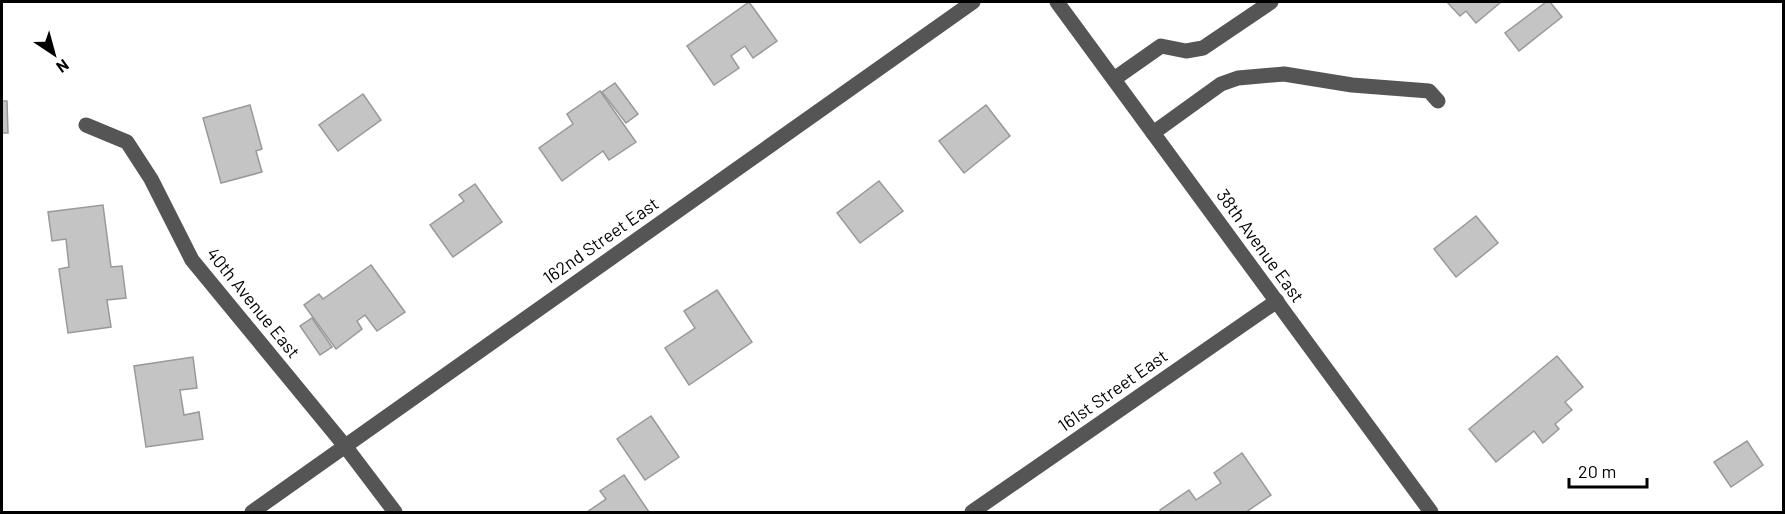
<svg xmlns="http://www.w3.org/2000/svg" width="1785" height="514" font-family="Barlow,sans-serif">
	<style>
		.building { fill: #c4c4c4; stroke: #999; stroke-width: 1.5 }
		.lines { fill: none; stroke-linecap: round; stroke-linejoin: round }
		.minor { stroke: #555; stroke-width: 15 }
		.labels { text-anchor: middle; stroke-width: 5; stroke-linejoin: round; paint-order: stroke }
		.street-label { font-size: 18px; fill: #000; stroke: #fff }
	</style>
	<rect width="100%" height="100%" fill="#fff"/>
	<g class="building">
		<polygon points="749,2 777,41 753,58 745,46 731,56 739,68 714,85 687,46"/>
		<polygon points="1447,2 1501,2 1476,23 1466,11 1460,16"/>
		<polygon points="1546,2 1550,2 1562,17 1519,51 1505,33"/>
		<polygon points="615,83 638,114 626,123 602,92"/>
		<polygon points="600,91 636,142 609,160 603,151 562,181 539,148 573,124 567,114"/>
		<polygon points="363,94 381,120 338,151 319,125"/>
		<polygon points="2,101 7,101 8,133 2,133"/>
		<polygon points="250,105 262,149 256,151 262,172 221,183 203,118"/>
		<polygon points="986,105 1010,136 964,173 939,141"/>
		<polygon points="879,181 903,211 860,243 837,213"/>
		<polygon points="475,184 502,222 453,257 430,225 464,201 459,195"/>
		<polygon points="103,205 111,267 122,266 126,298 107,300 111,327 68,333 59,269 69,267 66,239 52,241 48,212"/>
		<polygon points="1476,216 1498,243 1456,277 1434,249"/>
		<polygon points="371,265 405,312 377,331 365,315 357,321 362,329 336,349 304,305 319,294 323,299"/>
		<polygon points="717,290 752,342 689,385 665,348 695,328 684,311"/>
		<polygon points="312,318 332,347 320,355 300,326"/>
		<polygon points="1557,356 1583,387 1565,402 1572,410 1555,424 1559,429 1543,443 1534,431 1496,462 1469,429"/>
		<polygon points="193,357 197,388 180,390 184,415 199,412 203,439 146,447 134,366"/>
		<polygon points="651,416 679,457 645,480 617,439"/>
		<polygon points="1747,441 1763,465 1731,487 1714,462"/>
		<polygon points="1242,453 1271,495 1246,512 1161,512 1160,510 1189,490 1196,500 1221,483 1214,473"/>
		<polygon points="624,475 649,512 587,512 606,499 600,491"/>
	</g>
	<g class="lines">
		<g class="minor">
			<polyline points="1057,2 1431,512"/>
			<polyline points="1114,79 1161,46 1186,51 1203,48 1271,2"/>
			<polyline points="86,125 127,142 151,179 192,260 345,446 395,512"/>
			<polyline points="1153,133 1221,84 1238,78 1284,74 1352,85 1429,91 1438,101"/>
			<polyline points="252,512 973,2"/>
			<polyline points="972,512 1277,301"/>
		</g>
	</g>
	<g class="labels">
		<g class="street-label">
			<text transform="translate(601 241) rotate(-35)" y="6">162nd Street East</text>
			<text transform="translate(1260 246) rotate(54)" y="6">38th Avenue East</text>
			<text transform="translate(253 303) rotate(51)" y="6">40th Avenue East</text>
			<text transform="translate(1113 391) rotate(-35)" y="6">161st Street East</text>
		</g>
	</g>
	<rect width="1785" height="514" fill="none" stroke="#000000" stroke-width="6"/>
	<g transform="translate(54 54) rotate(144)" stroke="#ffffff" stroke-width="4.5" paint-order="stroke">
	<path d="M0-4.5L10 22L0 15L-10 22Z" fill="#000000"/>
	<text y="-9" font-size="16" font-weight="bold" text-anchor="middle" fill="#000000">N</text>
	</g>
	<path d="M1569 478v9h78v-9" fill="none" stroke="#000000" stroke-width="3"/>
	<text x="1578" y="478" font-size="18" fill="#000000" stroke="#ffffff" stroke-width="4.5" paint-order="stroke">20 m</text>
</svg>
